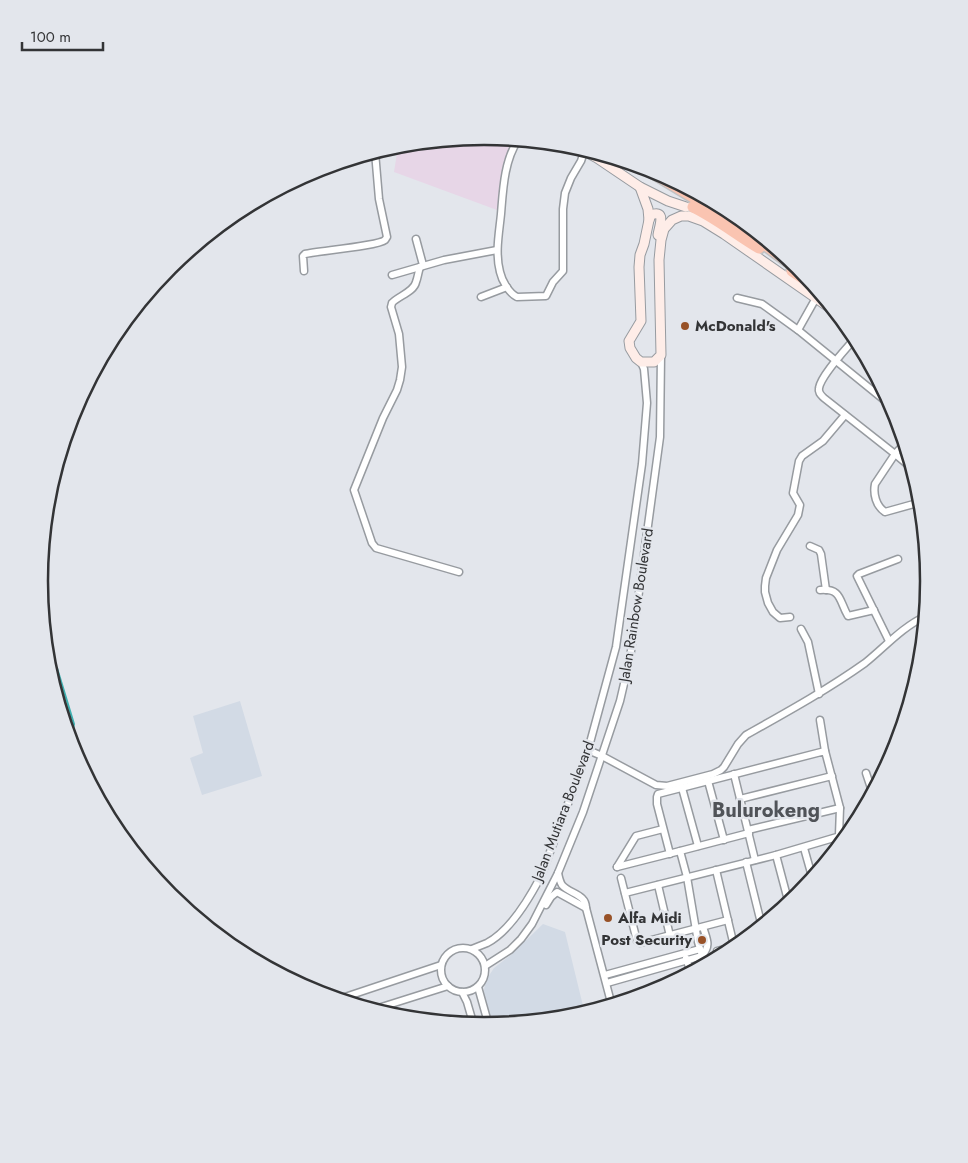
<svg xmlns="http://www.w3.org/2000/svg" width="968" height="1163" font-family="Jost,sans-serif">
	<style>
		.built { fill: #d2dae5 }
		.industrial { fill: #e7d6e7 }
		.green { fill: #91cdae }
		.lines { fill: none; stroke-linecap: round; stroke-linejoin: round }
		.stream { stroke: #3eb0b1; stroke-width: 2 }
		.street-casing { stroke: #979ba0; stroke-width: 9 }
		.secondary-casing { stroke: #979ba0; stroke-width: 11 }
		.highway-casing { stroke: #c2c2c3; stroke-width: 14 }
		.street { stroke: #fff; stroke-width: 6 }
		.secondary { stroke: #feede8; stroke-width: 9 }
		.highway { stroke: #fac4b1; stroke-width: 11 }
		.poi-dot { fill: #985228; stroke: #e3e6ec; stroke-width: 2 }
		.labels { text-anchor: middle; stroke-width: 5; stroke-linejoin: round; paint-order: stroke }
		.poi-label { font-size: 15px; font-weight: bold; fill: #333436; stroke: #e3e6ec; text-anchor: start }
		.street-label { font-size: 15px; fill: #333436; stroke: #e3e6ec }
		.district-label { font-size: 20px; font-weight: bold; fill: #505358; stroke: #e3e6ec }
		.rim { fill: none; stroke: #333436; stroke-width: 2.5 }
	</style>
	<rect width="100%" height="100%" fill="#e3e6ec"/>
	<g class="built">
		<polygon points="240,701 262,776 202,795 190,758 203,753 193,716"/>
		<polygon points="543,924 565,932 585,1014 571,1018 491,1026 485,1000 484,990 486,980 494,968 512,954"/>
	</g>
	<polygon class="industrial" points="484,136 514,139 503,167 497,210 394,172 398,147 408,145 409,144"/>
	<polygon class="green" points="47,667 51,667 58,677 72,717 68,735"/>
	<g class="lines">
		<polyline class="stream" points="57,668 74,724 70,744"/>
		<g class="street-casing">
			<g id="street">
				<path d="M518,140C504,161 503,190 501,214C499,234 495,253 500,272C502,281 509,293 517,297L546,296L553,282L563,271V209L565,193L571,178L581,161L584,152"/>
				<polyline points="416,239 423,265"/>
				<path d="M420,267C418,273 418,277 416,282C414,292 398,296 392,303L391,307L399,334L402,367L400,380L397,390L383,418L354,490L372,543L376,548L459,572"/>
				<path d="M304,271L303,256L305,254C318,251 378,246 385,240C386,239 386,238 387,237L379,199L375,152"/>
				<polyline points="392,275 444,260 497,250"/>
				<polyline points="481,297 507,287"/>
				<polyline points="737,298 762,304 798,330 894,408"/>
				<polyline points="798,330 816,298"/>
				<path d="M856,337C847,348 821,375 819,388C818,393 821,395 824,398L895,454L905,443"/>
				<path d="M913,469L895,454L875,484C873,494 876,506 885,512L921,502"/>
				<polyline points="810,546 819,550 821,554 826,590"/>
				<path d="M820,590C842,588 839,601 848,616L874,610"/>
				<polyline points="790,617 780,618 773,612 768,603 765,592 765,586 766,578 777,550 798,515 800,505 793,493 799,461 802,456 823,441 845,415"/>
				<polyline points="801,629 808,642 819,694"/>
				<polyline points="889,641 857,576 859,574 898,559"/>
				<polyline points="820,720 825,751"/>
				<path d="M588,750L602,756L656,785L667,786L713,774L721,770L724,767L738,744L746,735C787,712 827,690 865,663C885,647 902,627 926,616"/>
				<polyline points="866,773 873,794"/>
				<polyline points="734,774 755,860"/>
				<polyline points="708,781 724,840"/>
				<polyline points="682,788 698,846"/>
				<polyline points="740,799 832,776"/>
				<polyline points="748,830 840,808"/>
				<polyline points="804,848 813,880"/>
				<polyline points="680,851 749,833"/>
				<polyline points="776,855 789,904"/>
				<polyline points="746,862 762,927"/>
				<polyline points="617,867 680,851 687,877 698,942 702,956"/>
				<polyline points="617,867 636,836 663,829"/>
				<polyline points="716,870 734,946"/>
				<path d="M558,873C559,878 560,882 562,885C570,894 586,894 586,908L612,1006"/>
				<polyline points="621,878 637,941 640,943 728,920"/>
				<polyline points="658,885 670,936"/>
				<polyline points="625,893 776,855 837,837 839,835 840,808 825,751 658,794 657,797 657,804 670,854"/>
				<polyline points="546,905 551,897 557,892 586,908"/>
				<circle cx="463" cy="970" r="22"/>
				<path d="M472,949C477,947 482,945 487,943C510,931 529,899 541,876L588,750L616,647L642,464L647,403L644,369L641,362"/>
				<polyline points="717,951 739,945"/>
				<polyline points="686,958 691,973"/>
				<polyline points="485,966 510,950 521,939 532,924 558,873 583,812 620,701 630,658 660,437 661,355"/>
				<polyline points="605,975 700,949"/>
				<path d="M607,983L702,956C711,945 707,940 703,927"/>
				<polyline points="478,987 489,1026"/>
				<polyline points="462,992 467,1002 474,1026"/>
				<polyline points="646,995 647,992 665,987"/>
				<polyline points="336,1000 441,965"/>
				<polyline points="372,1010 448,986"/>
			</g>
		</g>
		<g class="secondary-casing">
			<g id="secondary">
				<polyline points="575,146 597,158 640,187 668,201 686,207"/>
				<polyline points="640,187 648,209 649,220 644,244 640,255 639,267 641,321 629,341 630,348 636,358 641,362 654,362 661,355 659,260 661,240 664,229 672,220 681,216 689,216 703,221 724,234 836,312"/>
				<path d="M649,220L651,215C667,209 659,227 658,235"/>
			</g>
		</g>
		<g class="highway-casing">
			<g id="highway">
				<polyline points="642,166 713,209 749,233 804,273"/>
				<path d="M693,207C716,218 737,235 759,248"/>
				<polyline points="727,209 734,214"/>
				<polyline points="792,271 816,287"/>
			</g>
		</g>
		<use href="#street" class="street"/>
		<use href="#secondary" class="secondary"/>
		<use href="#highway" class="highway"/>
	</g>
	<g class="poi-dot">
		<circle cx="685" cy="326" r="5"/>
		<circle cx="608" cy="918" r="5"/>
		<circle cx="702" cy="940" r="5"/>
	</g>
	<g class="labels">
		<g class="poi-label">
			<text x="695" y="331">McDonald's</text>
			<text x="618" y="923">Alfa Midi</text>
			<text x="692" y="945" text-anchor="end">Post Security</text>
		</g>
		<g class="street-label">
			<text transform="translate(636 605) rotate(-81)" y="5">Jalan Rainbow Boulevard</text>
			<text transform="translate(563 811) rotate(-69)" y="5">Jalan Mutiara Boulevard</text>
		</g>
		<g class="district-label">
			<text x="766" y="817">Bulurokeng</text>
		</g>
	</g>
	<path d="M0 0H968V1163H0ZM48 581a436 436 0 1 1 872 0a436 436 0 1 1-872 0Z" fill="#e3e6ec" fill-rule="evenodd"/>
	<path class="rim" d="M48 581a436 436 0 1 1 872 0a436 436 0 1 1-872 0Z"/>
	<path d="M22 42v8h81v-8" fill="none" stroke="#333436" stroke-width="2.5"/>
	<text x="30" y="42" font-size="15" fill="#333436" stroke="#e3e6ec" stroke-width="4" paint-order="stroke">100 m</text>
</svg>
